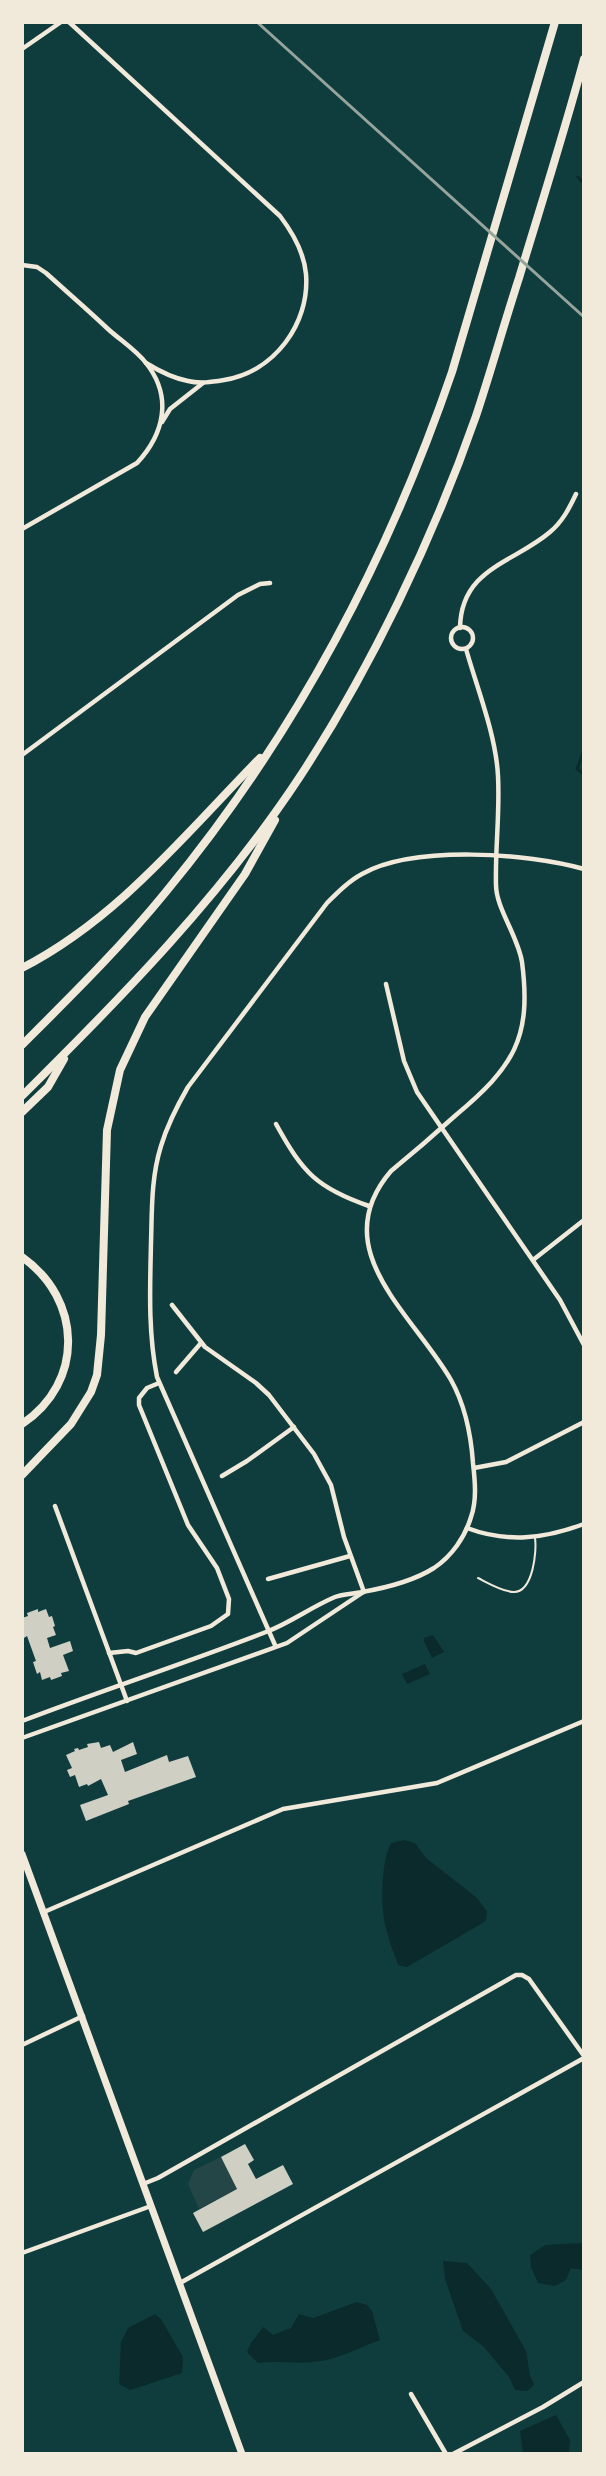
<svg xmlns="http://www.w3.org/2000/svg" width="606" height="2476" font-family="Karla,sans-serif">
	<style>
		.green { fill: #244646 }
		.water { fill: #0a2a2b }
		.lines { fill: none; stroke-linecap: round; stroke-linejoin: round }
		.stream { stroke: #0a2a2b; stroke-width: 3 }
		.building { fill: #cfcfc3 }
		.service { stroke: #f1e9da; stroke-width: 2 }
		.minor { stroke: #f1e9da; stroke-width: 4.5 }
		.primary { stroke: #f1e9da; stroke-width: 7 }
		.motorway { stroke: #f1e9da; stroke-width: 8 }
		.rail { stroke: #97a49c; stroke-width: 3 }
	</style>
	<rect width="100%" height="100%" fill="#0f3d3e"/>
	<polygon class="green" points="221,2157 237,2189 199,2209 188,2184 194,2170"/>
	<g class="water">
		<polygon points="433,1635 444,1652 432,1658 424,1641 424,1638"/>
		<polygon points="425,1664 430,1674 407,1684 402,1674"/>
		<path d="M404,1840L415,1843L426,1858L476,1897L487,1911L486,1921L407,1967L398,1965C394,1953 389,1941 386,1928C380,1907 381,1862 391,1843Z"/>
		<polygon points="583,2243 583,2270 571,2268 566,2280 555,2286 538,2283 531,2267 530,2255 545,2245"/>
		<polygon points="443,2261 467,2263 491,2289 526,2351 530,2375 534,2385 527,2391 515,2390 509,2377 484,2347 463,2331 445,2279"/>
		<path d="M357,2302L367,2305L372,2311L380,2340C361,2347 340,2358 321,2361C299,2365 279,2360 258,2363L247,2352L251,2343L263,2327L273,2335L291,2328L299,2314L313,2318Z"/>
		<polygon points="155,2314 161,2319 183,2357 182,2373 130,2390 119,2384 121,2342 128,2328"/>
		<polygon points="556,2415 570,2440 569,2453 523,2453 520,2431"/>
	</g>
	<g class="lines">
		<g class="stream">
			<polyline points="578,177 584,184"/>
			<polyline points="584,750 577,769 584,774"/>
		</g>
	</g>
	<g class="building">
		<polygon points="38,1609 38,1612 46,1609 49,1617 52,1616 55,1626 53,1627 56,1635 47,1638 50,1648 70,1641 73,1651 63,1655 69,1671 61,1673 62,1676 51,1680 50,1677 42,1680 40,1672 37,1674 33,1662 36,1661 27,1636 24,1638 22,1632 22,1618 28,1616 27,1613"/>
		<polygon points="99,1742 101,1748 110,1745 113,1752 133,1742 137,1754 121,1760 125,1772 167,1755 169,1762 188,1756 196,1777 128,1801 129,1804 86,1821 80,1805 108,1795 101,1779 88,1786 87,1784 79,1787 75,1775 70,1777 67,1770 72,1768 66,1755 75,1751 74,1749 78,1748 79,1750 88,1747 87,1744"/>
		<polygon points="245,2144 254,2160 248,2164 256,2179 283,2165 293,2184 203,2232 193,2213 237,2189 221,2157"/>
	</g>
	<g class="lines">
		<path class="service" d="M478,1578C488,1583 503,1592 514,1592C533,1592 537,1551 535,1538"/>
		<g class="minor">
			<path d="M69,22L280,216C293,233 304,252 306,274C310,324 274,372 224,380C212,382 200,384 188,381C172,378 159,371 146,363"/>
			<polyline points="22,49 61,22"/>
			<path d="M22,265L37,267L46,273C67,292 88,310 108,329C120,340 136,350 146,363C173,397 164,434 137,463L22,529"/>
			<polyline points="162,422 170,409 203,383"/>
			<circle cx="462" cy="638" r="11"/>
			<path d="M460,628C461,568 514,563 550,532C562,522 569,509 576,494"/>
			<polyline points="22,755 238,595 260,584 270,583"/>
			<polyline points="386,984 404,1061 417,1092 560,1300 584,1345"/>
			<path d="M276,1124C303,1173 317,1188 369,1206"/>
			<polyline points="533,1260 584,1220"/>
			<polyline points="172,1305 205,1347 256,1383 269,1395 314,1454 331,1485 344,1537 364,1592"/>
			<polyline points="176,1372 201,1343"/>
			<polyline points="474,1468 506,1462 584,1422"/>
			<polyline points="222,1476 247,1461 294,1427"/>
			<polyline points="55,1506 127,1701"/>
			<path d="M467,1528C507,1543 544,1539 584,1524"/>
			<polyline points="268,1579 350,1556"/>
			<path d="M275,1645L157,1377C148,1332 150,1288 151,1243C152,1210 151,1178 161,1146C167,1126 177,1106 188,1087L327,903C338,892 349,881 362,874C414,845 528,853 584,869"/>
			<polyline points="109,1653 128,1651 136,1653 211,1626 228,1614 229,1599 217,1568 188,1525 139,1405 139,1398 147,1388 159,1383"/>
			<path d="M22,1721C103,1690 186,1663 266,1632C290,1623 311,1607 335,1597C343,1594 353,1594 362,1592C385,1588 415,1580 434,1568C452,1556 465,1537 471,1517C477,1500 475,1481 473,1463C471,1435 465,1405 451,1380C413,1314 324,1249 391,1171C413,1153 435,1134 456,1115C513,1067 532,1039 522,962C518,936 496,908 496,885C495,849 500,813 498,776C496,735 477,688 466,649"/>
			<polyline points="22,1738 287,1643 362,1593"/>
			<polyline points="44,1912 283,1809 437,1783 584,1721"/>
			<polyline points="22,2045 83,2016"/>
			<polyline points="143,2184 158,2178 516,1975 522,1975 529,1979 584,2056"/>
			<polyline points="22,2253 151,2206"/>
			<polyline points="180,2283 584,2058"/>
			<polyline points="411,2394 446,2454"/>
			<polyline points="453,2454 543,2407 584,2382"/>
		</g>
		<polyline class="primary" points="22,1854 242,2454"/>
		<g class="motorway">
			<path d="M22,968C119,918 185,834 260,758"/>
			<path d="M22,1045C71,996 121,947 165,893C293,738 387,562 452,372L555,22"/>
			<path d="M22,1096C122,997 221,896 299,778C370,670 433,539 476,416C491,371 504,324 519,278C541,205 564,133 584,59"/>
			<polyline points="22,1112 48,1087 64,1059"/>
			<path d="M22,1257C82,1299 85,1382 22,1424"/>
			<polyline points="22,1475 71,1424 91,1392 97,1375 101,1335 107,1130 120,1070 145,1017 245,874 275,820"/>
		</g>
		<polyline class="rail" points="257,22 584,317"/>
	</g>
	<rect width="606" height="2476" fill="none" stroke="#f1e9da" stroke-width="48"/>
</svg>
